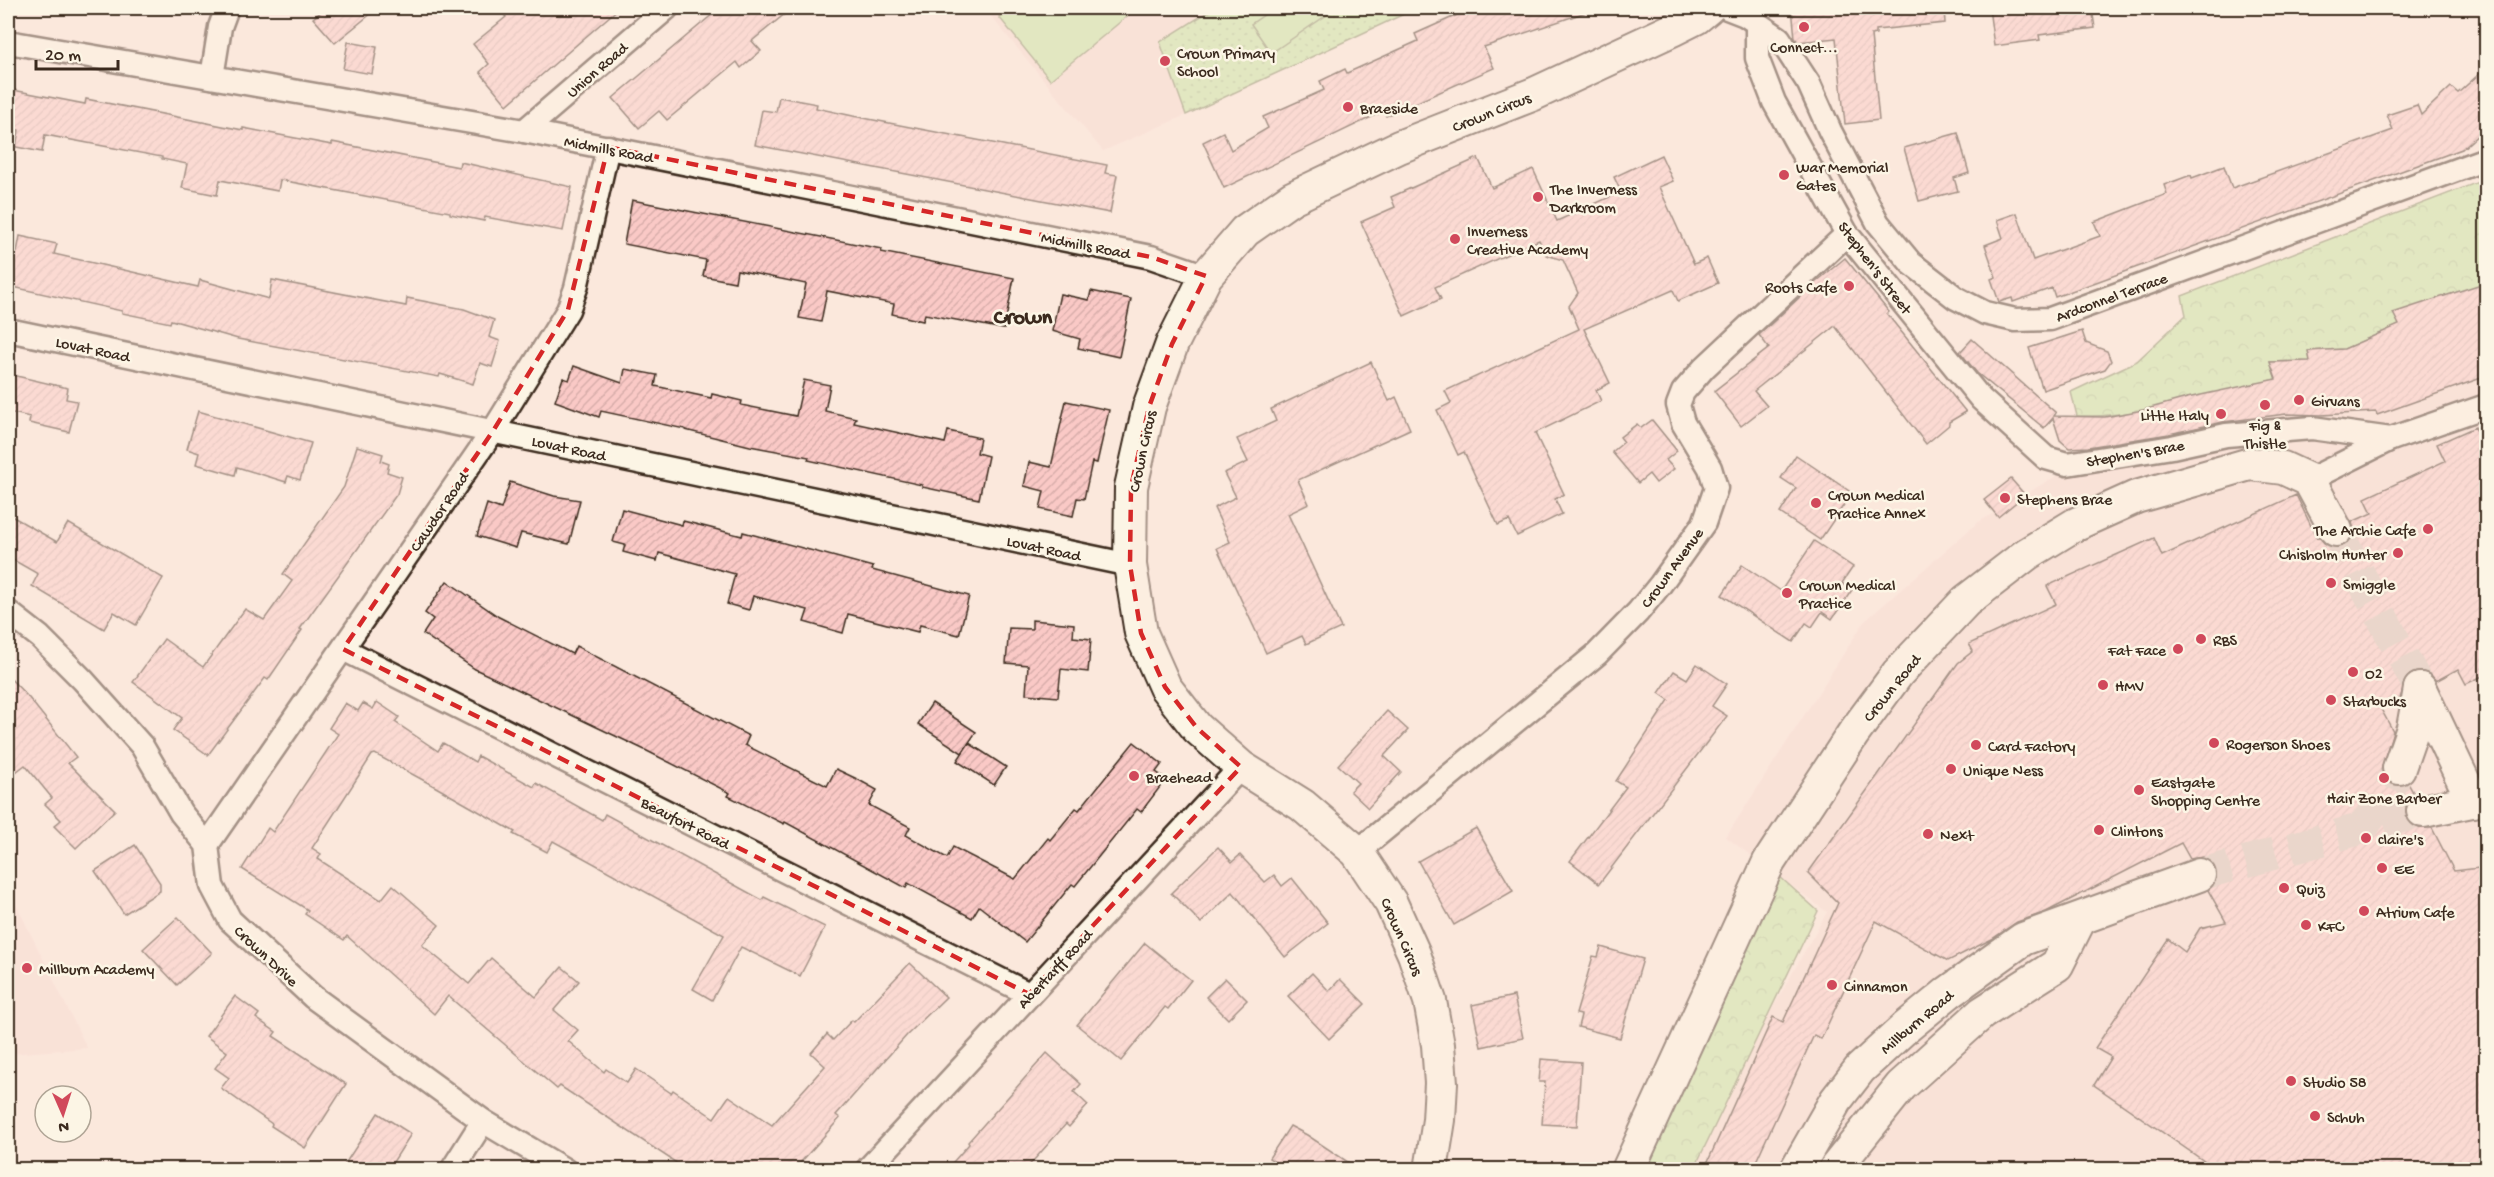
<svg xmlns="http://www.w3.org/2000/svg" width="2494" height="1177" font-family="'Gochi Hand',sans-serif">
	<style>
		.built { fill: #f7dbd1 }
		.grass { fill: url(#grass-dots); stroke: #808860; stroke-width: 1.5 }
		.forest { fill: url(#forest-crowns); stroke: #808860; stroke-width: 1.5 }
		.pitch { fill: #c4e7a1; stroke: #808860; stroke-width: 1.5 }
		.building { fill: url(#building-hatch); stroke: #3b2a1e; stroke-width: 1.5 }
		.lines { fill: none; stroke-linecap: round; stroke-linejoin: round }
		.secondary-tunnel { stroke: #d5c2b6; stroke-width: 32; stroke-dasharray: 32 16; stroke-linecap: butt }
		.street-casing { stroke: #3b2a1e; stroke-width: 27 }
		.secondary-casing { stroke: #3b2a1e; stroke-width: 36 }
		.street { stroke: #fcf5e5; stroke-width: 22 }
		.secondary { stroke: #fcf5e5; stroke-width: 32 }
		.marked { fill: none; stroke: #d62828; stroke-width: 4.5; stroke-dasharray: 12 8; stroke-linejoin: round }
		.poi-dot { fill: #d1495b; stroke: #fcf5e5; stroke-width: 2 }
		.labels { text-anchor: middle; stroke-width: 5; stroke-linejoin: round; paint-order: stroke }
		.poi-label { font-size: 16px; fill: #3b2a1e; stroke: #fcf5e5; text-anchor: start }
		.street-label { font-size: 16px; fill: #3b2a1e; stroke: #fcf5e5 }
		.district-label { font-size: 22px; font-weight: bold; fill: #3b2a1e; stroke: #fcf5e5 }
	</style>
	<defs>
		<pattern id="grass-dots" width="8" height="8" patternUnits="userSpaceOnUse" patternTransform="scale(1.5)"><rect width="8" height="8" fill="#c4e7a1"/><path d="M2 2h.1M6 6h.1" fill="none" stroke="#a9c68a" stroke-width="1.8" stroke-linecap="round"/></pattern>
		<pattern id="forest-crowns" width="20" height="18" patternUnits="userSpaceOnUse" patternTransform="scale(1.5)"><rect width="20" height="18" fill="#c4e7a1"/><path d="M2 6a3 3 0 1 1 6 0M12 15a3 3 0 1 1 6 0" fill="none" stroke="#a9c68a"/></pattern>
		<pattern id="building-hatch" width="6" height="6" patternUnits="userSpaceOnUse" patternTransform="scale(1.5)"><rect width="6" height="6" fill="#fac9c6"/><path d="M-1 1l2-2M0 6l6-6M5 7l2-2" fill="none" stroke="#d7adaa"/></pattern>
	</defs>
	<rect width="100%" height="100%" fill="#fbe8dc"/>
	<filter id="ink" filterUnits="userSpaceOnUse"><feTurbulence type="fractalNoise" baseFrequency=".0167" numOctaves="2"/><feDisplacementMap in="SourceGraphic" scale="12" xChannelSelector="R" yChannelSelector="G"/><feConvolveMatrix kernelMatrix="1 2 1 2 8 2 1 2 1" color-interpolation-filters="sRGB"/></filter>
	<g filter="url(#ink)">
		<g class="built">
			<polygon points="984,8 1417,8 1186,115 1103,151"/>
			<polygon points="2486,243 2486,1169 1681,1170 1827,912 1726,837 1864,622 1977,523 2298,333"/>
			<polygon points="8,888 87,1048 8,1054"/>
		</g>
		<polygon class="grass" points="1214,8 1417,8 1186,115 1160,42"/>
		<g class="forest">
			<path d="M2486,179V282L2399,325L2344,349L2309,351L2310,361L2270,362L2276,379C2211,395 2143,418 2077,416L2071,392L2137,361L2186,315L2182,296Z"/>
			<polygon points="1779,876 1818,911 1694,1169 1638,1170"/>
		</g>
		<g class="pitch">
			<polygon points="1011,8 1137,8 1050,80 999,17"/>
			<polygon points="1274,8 1337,8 1271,53 1251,24"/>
		</g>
		<g class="building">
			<polygon points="326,8 378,8 335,43 313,18"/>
			<polygon points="498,8 619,8 507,105 480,72 489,64 473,44 506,17"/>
			<polygon points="720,8 792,8 752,41 761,51 741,68 737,62 667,120 659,111 639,128 613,98"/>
			<polygon points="1473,8 1588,8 1589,11 1484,47 1494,68 1386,116 1384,111 1224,188 1203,142 1223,132 1231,150 1268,128 1263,117 1324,90 1320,81 1345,69 1347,73 1418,41 1415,34"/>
			<polygon points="1792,8 1944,8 1945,23 1876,30 1876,34 1871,35 1879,120 1845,124 1836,38 1798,42 1795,38"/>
			<polygon points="1989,8 2092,8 2095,28 2039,35 2040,40 1994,46"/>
			<polygon points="348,42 377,47 372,74 343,69"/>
			<polygon points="2487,67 2487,127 2462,149 2055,297 2052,288 2013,302 2012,298 1999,302 1991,279 1996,277 1985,245 2003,238 1997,220 2017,213 2033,260 2100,236 2094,222 2167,194 2164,185 2191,175 2192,178 2224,166 2232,188 2393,130 2387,115 2417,105 2421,115 2451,87 2458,93"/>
			<polygon points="8,89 85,104 86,99 243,130 243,128 332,145 332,142 459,167 460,162 572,187 563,231 485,217 484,221 450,214 450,212 280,180 278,191 220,180 217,195 182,188 187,164 162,159 162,157 45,135 42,152 16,147 19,130 8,128"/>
			<polygon points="779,97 817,104 816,108 853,116 1107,165 1105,173 1117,175 1110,213 755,145 762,110 776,112"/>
			<polygon points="1958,133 1969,173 1954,178 1958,191 1919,201 1904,148"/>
			<polygon points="1661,155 1673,181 1659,187 1694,264 1707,258 1718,283 1678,301 1673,290 1584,329 1610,383 1596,390 1601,401 1535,433 1564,494 1555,499 1562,514 1517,536 1509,520 1498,525 1464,452 1458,455 1437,410 1451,403 1445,391 1579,329 1569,306 1578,293 1563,260 1546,255 1539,240 1435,287 1441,299 1404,316 1361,222 1395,207 1391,197 1478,158 1492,188 1533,169 1557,221 1621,192 1614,177"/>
			<polygon points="632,200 882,249 881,252 1014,278 1004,329 925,314 923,321 892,314 894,304 827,291 821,322 799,318 806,284 737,270 735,282 703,276 706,260 624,244"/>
			<polygon points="20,236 57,244 54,254 198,287 200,280 269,299 272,280 406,306 407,298 464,309 494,320 489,337 500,341 492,367 480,363 473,384 440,374 439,377 238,339 171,320 170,323 122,313 122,311 8,286 8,250 17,252"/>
			<polygon points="1845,258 1889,312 1887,314 1966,412 1949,422 1949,425 1926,444 1835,326 1754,391 1767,406 1741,426 1714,391 1769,348 1759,335 1816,282"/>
			<polygon points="2487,282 2487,376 2377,415 2376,412 2321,415 2286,414 2223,422 2169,434 2088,447 2069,448 2060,440 2053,418 2044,428 1977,373 1960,352 1972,339 2056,413 2054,416 2105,417 2143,410 2187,398 2276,379 2270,362 2310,361 2308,351 2344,349 2399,325 2393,313"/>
			<polygon points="1091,291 1131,299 1119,357 1078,348 1080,339 1052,331 1060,294 1089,300"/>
			<polygon points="2082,331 2086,343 2107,351 2111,361 2105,369 2043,390 2029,348"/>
			<polygon points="1371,362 1389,401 1396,397 1410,429 1298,480 1309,504 1288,514 1341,628 1306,644 1302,636 1266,653 1217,548 1230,542 1214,508 1236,497 1224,473 1248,462 1237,439 1276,421 1271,409"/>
			<polygon points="574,366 622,383 625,369 657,375 655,386 711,398 712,394 742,401 741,405 796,416 804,380 830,385 825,411 856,418 854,423 945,443 948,431 980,438 977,453 988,456 979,499 922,487 922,485 808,460 809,457 750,446 685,430 685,429 601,411 599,417 555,401 563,378 569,380"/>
			<polygon points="8,374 68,388 66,399 77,401 69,432 29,423 30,417 8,412"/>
			<polygon points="1066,401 1109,410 1097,463 1092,462 1084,499 1077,498 1073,516 1040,509 1044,491 1024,486 1029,462 1051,467"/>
			<polygon points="198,411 311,443 300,480 288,476 286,482 237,467 235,475 196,464 199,453 187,449"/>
			<polygon points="1652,420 1677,451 1666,460 1674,469 1656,483 1649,474 1638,483 1612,452 1624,442 1620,437 1637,424 1641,428"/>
			<polygon points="2475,427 2480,439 2487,436 2487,674 2466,684 2458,669 2436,681 2431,675 2423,671 2413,672 2407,677 2400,699 2381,709 2393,731 2381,771 2385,779 2393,785 2402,786 2408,783 2415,796 2406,806 2405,814 2409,822 2418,828 2432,828 2454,871 2487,867 2487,1170 2217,1170 2094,1085 2111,1057 2095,1048 2168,939 2185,952 2200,928 2226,922 2208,890 2217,879 2216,868 2210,861 2203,857 2190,859 2181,843 2046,912 2017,922 1992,939 1948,961 1876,921 1821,1039 1814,1035 1752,1170 1704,1170 1773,1017 1783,1022 1838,903 1808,873 1958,663 1973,651 1969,644 2056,604 2047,586 2154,538 2162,556 2296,495 2317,538 2319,537 2326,545 2335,548 2344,546 2352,539 2354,531 2352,522 2372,513 2365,498 2445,461 2437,444"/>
			<polygon points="357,446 383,454 381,461 389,464 387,472 402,477 397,494 300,629 302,630 268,680 265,678 208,755 173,730 182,718 133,682 164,639 203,667 245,609 264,620 292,581 283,574 344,487"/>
			<polygon points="1796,455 1852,493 1820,540 1780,513 1796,488 1781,478"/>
			<polygon points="2011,479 2025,495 1998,517 1984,500"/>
			<polygon points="510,482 554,496 580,500 569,544 521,533 516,548 477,536 487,504 501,509"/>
			<polygon points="622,509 682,525 683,521 742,536 743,532 873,567 872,570 969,596 959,635 920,625 918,632 848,614 843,633 804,622 808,610 753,596 749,610 727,604 735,574 659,553 657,561 623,552 625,545 613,542"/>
			<polygon points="8,514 57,542 68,523 163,578 136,625 114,612 104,629 32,586 38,574 8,557"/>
			<polygon points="1814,541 1853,567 1842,583 1852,590 1832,619 1822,612 1812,627 1806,623 1793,642 1722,595 1742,565 1781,591"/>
			<polygon points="447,581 499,617 572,654 576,646 749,736 745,745 827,786 836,769 857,779 877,790 869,805 910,827 906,835 947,858 953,847 1015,879 1048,838 1050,840 1076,808 1079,810 1134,742 1162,764 1156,772 1166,779 1141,812 1137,809 1075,886 1072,884 1025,942 979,906 972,918 908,883 906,888 785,822 784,824 728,796 730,793 647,751 475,669 423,634 433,619 425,613"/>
			<polygon points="1032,620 1074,624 1073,637 1091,639 1088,672 1061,669 1058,697 1026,694 1028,665 1006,663 1009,628 1032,629"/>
			<polygon points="1697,664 1727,684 1712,706 1727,716 1599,884 1570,861 1626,787 1616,781 1669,700 1659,693 1674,671 1687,679"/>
			<polygon points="8,676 29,698 76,757 68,763 115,810 76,848 54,826 61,820 45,804 52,798 25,765 8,778"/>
			<polygon points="377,702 399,717 395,722 438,751 443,743 475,762 478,756 534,787 536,783 602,820 605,814 762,900 764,897 825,927 800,976 741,947 712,1000 693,989 724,935 553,841 547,852 513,834 515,832 434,786 375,754 372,755 312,848 321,854 318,859 381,900 393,885 439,925 422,945 469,984 491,958 536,997 562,967 579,981 554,1010 578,1030 568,1041 604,1072 606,1069 627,1083 636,1069 671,1093 673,1090 714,1118 729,1096 772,1125 825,1066 811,1053 827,1034 833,1040 852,1020 854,1022 910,963 946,997 907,1035 836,1115 840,1118 794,1170 687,1170 560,1086 557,1089 448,996 434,1014 347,936 344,940 305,914 308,910 242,869 268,828 273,832 338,734 329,728 345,703 358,711 363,703 373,709"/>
			<polygon points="932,703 976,732 962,753 918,724"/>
			<polygon points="1387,711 1408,730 1384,756 1401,772 1368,808 1350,791 1358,783 1338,765"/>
			<polygon points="969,743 1006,767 994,785 957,761"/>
			<polygon points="1476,828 1513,891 1454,925 1418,861"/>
			<polygon points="135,845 160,883 160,891 124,914 95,871"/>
			<polygon points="1218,847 1232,862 1240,855 1265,882 1274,875 1282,886 1292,878 1328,923 1285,957 1233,892 1201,923 1171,893"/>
			<polygon points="178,917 212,953 177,985 143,949"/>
			<polygon points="1145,943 1191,980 1168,1009 1165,1007 1121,1061 1077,1025"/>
			<polygon points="1601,947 1643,959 1620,1038 1578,1027 1581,1015 1576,1014 1593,956 1598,957"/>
			<polygon points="1312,973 1329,991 1340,979 1365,1004 1329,1039 1288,996"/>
			<polygon points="1225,978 1247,1000 1228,1019 1206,997"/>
			<polygon points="235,996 259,1014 256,1018 276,1032 273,1036 346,1084 305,1148 271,1126 272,1124 221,1088 229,1078 215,1068 227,1052 206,1036"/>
			<polygon points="1514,996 1523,1038 1481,1047 1472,1005"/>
			<polygon points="1047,1053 1081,1084 1074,1092 1088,1105 1069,1127 1066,1124 1025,1170 946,1170 969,1144 968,1142"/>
			<polygon points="1541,1059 1581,1062 1577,1126 1542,1124 1545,1082 1539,1082"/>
			<polygon points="378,1113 411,1134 388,1170 341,1170"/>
			<polygon points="1290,1126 1307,1135 1360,1170 1287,1170 1269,1158"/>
		</g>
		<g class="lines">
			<g class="secondary-tunnel">
				<polyline points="2336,530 2420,689"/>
				<polyline points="2362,828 2389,791 2399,768"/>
				<polyline points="2199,875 2423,811"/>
			</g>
			<g class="street-casing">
				<g id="street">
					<polyline points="1727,8 1745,15 1779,38 1809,84 1830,131 1878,223 1911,263 1956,298 1985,313 2015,320 2050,319 2486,159"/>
					<polyline points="1757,23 1757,58 1774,102 1847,234 1981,399 2046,458 2067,464 2172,447 2226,435 2312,428 2391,439"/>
					<polyline points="8,42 524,131 1151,257 1206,276"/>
					<polyline points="212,77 220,27 227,8"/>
					<polyline points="524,131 667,8"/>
					<polyline points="8,330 1130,565"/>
					<polyline points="2309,480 2391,439 2486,406"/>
					<polyline points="8,612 40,637 83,680 142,746 181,813 207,845 212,886 230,920 313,997 483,1121 565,1170"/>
					<polyline points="343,649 1029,994"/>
					<polyline points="207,845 493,431 568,310 576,288 608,147"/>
					<polyline points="1357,852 1597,654 1638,612 1660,585 1704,523 1716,488 1710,468 1683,423 1678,405 1683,392 1704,368 1847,234"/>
					<polyline points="452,1170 483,1121"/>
					<polyline points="867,1170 1241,767"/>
				</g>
			</g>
			<g class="secondary-casing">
				<g id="secondary">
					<polyline points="2420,689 2473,801"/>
					<polyline points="2399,768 2413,728 2420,689"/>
					<polyline points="2423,811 2486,798"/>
					<polyline points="1431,1170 1439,1120 1441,1083 1438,1045 1430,1001 1414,954 1391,903 1357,852 1302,805 1241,767 1197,728 1165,687 1141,633 1130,565 1131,487 1149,407 1172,344 1206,276 1245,231 1292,198 1399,147 1534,94 1674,29 1696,18 1708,8"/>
					<polyline points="1628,1170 1769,862 1853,734 1898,673 1966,601 2027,554 2076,524 2136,497 2250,464 2283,468 2309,480 2336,530"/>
					<polyline points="1796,1170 1836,1100 1860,1069 1905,1028 1949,992 2023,939 2199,875"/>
					<polyline points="1834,1170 1901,1086 1982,1013 2057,965 2079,921"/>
				</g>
			</g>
			<use href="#street" class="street"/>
			<use href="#secondary" class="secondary"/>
		</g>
	</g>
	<path d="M0 0H2494V1177H0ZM608,147L1151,257L1206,276L1172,344L1149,407L1131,487L1130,565L1141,633L1165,687L1197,728L1241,767L1029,994L343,649L493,431L568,310Z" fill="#fbe8dc" fill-opacity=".55" fill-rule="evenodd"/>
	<path class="marked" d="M608,147L1151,257L1206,276L1172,344L1149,407L1131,487L1130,565L1141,633L1165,687L1197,728L1241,767L1029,994L343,649L493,431L568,310Z"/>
	<g class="poi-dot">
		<circle cx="1804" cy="27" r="6"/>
		<circle cx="1165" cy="61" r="6"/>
		<circle cx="1348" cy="107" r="6"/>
		<circle cx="1784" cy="175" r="6"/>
		<circle cx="1538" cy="197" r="6"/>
		<circle cx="1455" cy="239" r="6"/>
		<circle cx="1849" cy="286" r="6"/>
		<circle cx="2299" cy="400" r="6"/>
		<circle cx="2265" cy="405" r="6"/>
		<circle cx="2221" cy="414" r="6"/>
		<circle cx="2005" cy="498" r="6"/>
		<circle cx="1816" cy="503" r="6"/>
		<circle cx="2428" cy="529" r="6"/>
		<circle cx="2398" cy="553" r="6"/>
		<circle cx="2331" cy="583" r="6"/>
		<circle cx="1787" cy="593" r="6"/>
		<circle cx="2201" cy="639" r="6"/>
		<circle cx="2178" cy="649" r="6"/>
		<circle cx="2353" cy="672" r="6"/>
		<circle cx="2103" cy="685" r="6"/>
		<circle cx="2331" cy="700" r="6"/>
		<circle cx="2214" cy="743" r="6"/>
		<circle cx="1976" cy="745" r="6"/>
		<circle cx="1951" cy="769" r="6"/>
		<circle cx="1134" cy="776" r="6"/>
		<circle cx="2384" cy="778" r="6"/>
		<circle cx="2139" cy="790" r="6"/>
		<circle cx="2099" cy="830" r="6"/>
		<circle cx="1928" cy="834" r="6"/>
		<circle cx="2366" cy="838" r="6"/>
		<circle cx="2382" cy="868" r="6"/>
		<circle cx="2284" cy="888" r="6"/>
		<circle cx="2364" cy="911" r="6"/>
		<circle cx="2306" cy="925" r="6"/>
		<circle cx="27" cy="968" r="6"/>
		<circle cx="1832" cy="985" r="6"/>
		<circle cx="2291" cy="1081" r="6"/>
		<circle cx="2315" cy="1116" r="6"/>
	</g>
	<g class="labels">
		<g class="poi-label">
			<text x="1804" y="52" text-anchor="middle">Connect...</text>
			<text x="1177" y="58">Crown Primary<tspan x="1177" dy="18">School</tspan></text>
			<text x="1360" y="113">Braeside</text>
			<text x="1796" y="172">War Memorial<tspan x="1796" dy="18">Gates</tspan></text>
			<text x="1550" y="194">The Inverness<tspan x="1550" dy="18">Darkroom</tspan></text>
			<text x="1467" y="236">Inverness<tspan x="1467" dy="18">Creative Academy</tspan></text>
			<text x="1837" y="292" text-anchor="end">Roots Cafe</text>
			<text x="2311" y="406">Girvans</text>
			<text x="2209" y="420" text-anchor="end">Little Italy</text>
			<text x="2265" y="430" text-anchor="middle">Fig &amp;<tspan x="2265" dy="18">Thistle</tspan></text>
			<text x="1828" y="500">Crown Medical<tspan x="1828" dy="18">Practice Annex</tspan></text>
			<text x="2017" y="504">Stephens Brae</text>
			<text x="2416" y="535" text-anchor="end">The Archie Cafe</text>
			<text x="2386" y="559" text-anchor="end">Chisholm Hunter</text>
			<text x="2343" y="589">Smiggle</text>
			<text x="1799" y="590">Crown Medical<tspan x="1799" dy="18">Practice</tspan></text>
			<text x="2213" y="645">RBS</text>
			<text x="2166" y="655" text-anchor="end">Fat Face</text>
			<text x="2365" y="678">O2</text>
			<text x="2115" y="691">HMV</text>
			<text x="2343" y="706">Starbucks</text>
			<text x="2226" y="749">Rogerson Shoes</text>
			<text x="1988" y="751">Card Factory</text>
			<text x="1963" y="775">Unique Ness</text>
			<text x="1146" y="782">Braehead</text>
			<text x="2151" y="787">Eastgate<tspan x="2151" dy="18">Shopping Centre</tspan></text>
			<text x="2384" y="803" text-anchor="middle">Hair Zone Barber</text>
			<text x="2111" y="836">Clintons</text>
			<text x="1940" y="840">Next</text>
			<text x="2378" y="844">claire's</text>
			<text x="2394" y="874">EE</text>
			<text x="2296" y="894">Quiz</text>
			<text x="2376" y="917">Atrium Cafe</text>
			<text x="2318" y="931">KFC</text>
			<text x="39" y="974">Millburn Academy</text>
			<text x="1844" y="991">Cinnamon</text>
			<text x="2303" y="1087">Studio 58</text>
			<text x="2327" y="1122">Schuh</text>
		</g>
		<g class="street-label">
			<text transform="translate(596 69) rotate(-41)" y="6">Union Road</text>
			<text transform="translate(1491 111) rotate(-22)" y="6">Crown Circus</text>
			<text transform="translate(609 148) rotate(11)" y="6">Midmills Road</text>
			<text transform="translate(1086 244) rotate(11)" y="6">Midmills Road</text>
			<text transform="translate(1876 267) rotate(53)" y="6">Stephen's Street</text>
			<text transform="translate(2111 296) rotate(-20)" y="6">Ardconnel Terrace</text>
			<text transform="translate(93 348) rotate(12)" y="6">Lovat Road</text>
			<text transform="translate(569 447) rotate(12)" y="6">Lovat Road</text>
			<text transform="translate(1141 451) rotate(-78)" y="6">Crown Circus</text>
			<text transform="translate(2135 452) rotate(-10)" y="6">Stephen's Brae</text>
			<text transform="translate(438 511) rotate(-56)" y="6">Cawdor Road</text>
			<text transform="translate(1044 547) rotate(12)" y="6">Lovat Road</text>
			<text transform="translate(1671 567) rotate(-54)" y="6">Crown Avenue</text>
			<text transform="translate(1891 687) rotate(-51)" y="6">Crown Road</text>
			<text transform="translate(686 822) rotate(27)" y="6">Beaufort Road</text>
			<text transform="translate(1403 936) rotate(66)" y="6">Crown Circus</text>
			<text transform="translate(267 955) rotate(43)" y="6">Crown Drive</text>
			<text transform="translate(1054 968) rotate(-47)" y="6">Abertarff Road</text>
			<text transform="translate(1916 1021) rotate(-40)" y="6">Millburn Road</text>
		</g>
		<g class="district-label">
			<text x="1023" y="323">Crown</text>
		</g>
	</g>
	<rect width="2494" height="1177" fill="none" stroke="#fcf5e5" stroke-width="30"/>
	<rect x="15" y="15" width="2464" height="1147" fill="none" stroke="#3b2a1e" stroke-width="2" filter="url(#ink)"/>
	<g transform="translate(63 1114) rotate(177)"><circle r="28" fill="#fcf5e5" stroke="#afa495" stroke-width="1.5"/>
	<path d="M0-4.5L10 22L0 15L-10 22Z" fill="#d1495b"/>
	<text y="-9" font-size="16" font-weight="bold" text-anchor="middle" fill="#3b2a1e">N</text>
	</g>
	<path d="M36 60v9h82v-9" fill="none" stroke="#3b2a1e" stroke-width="3"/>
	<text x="45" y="60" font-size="18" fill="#3b2a1e" stroke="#fcf5e5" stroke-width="4.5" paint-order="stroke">20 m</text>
</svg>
